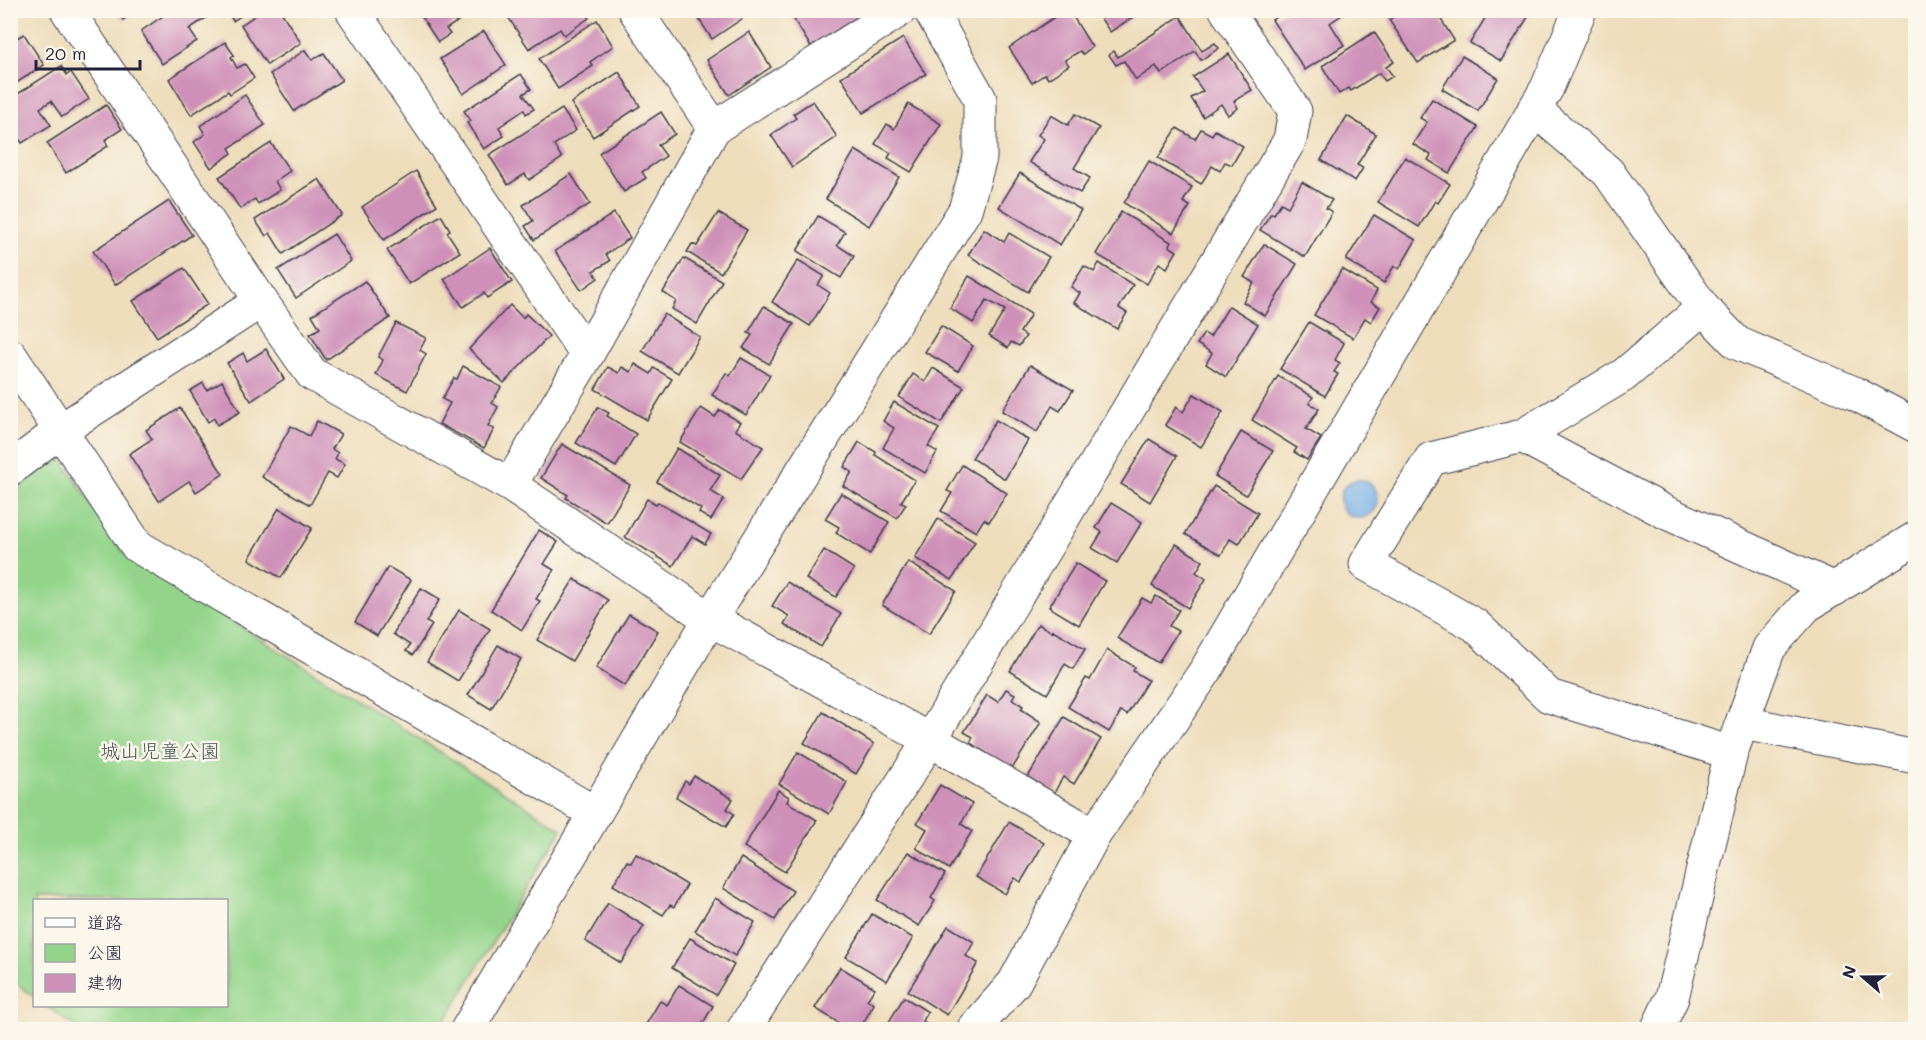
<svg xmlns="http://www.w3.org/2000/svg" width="1926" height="1040" font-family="Mali,'Klee One',sans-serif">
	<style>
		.green { fill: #93d48a; stroke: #5a7b62; stroke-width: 1.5 }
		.water { fill: #76aee6; stroke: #4c6890; stroke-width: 1.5 }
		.building { fill: #ce90b8 }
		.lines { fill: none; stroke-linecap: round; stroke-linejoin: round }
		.minor-casing { stroke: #413e4e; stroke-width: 35 }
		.minor { stroke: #fff; stroke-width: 33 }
		.labels { text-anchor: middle; stroke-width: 5; stroke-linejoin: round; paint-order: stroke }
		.park-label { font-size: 20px; fill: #445753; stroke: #fbf7ec }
	</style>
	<rect width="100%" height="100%" fill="#fbf7ec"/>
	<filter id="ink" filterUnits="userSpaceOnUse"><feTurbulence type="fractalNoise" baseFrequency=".0167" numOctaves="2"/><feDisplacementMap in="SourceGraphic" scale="12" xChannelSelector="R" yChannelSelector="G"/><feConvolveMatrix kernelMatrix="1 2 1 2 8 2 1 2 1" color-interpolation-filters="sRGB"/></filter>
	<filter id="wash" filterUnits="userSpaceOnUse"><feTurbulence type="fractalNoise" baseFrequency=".008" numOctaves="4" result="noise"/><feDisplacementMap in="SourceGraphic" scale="24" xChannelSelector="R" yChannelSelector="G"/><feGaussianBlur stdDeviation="1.35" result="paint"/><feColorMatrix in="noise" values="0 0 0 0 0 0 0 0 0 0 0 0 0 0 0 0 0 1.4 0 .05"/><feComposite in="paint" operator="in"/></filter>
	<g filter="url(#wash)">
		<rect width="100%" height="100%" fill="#edb"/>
		<polygon class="green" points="59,455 123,552 562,829 440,1029 79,1029 46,1006 226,1006 226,900 34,900 34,997 11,979 10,495"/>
		<circle class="water" cx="1359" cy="499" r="19"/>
		<g id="blocks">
			<g class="building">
				<polygon points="117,10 137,10 123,20"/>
				<polygon points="172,10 201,10 206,18 189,29 197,41 162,64 141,31"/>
				<polygon points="216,10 250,10 233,21 227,12 220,16"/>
				<polygon points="263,10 280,10 301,43 267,65 241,25"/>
				<polygon points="417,10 475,10 446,29 450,34 438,42"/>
				<polygon points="511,10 585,10 589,18 564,35 560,29 529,49 506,14"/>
				<polygon points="693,10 755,10 712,39"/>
				<polygon points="788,10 868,10 811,47"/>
				<polygon points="1065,10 1069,10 1092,47 1083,54 1080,51 1065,60 1069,65 1048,79 1045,74 1032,83 1009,48"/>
				<polygon points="1095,10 1144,10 1110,32"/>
				<polygon points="1286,10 1349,10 1330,23 1344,45 1305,70 1272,20"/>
				<polygon points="1403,10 1435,10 1454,40 1418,63 1389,20"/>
				<polygon points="1490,10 1516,10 1528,17 1501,61 1470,43"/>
				<polygon points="1180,16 1202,51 1215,43 1219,48 1201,60 1195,51 1161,74 1156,66 1136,80 1124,61 1116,65 1109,55 1114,51 1118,57"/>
				<polygon points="597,20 613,46 590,62 593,66 558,89 539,59"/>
				<polygon points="484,31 506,65 463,94 440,59"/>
				<polygon points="14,32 17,38 24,34 44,65 10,87 10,34"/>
				<polygon points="749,32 771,67 729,95 707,60"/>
				<polygon points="1374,32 1394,62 1386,67 1393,76 1385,81 1379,73 1351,91 1349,88 1339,94 1322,66"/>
				<polygon points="903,38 926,74 863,113 841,77"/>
				<polygon points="225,42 234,55 231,57 237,68 245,64 254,78 230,94 228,91 191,115 169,79"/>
				<polygon points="305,50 312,60 324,53 342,80 294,111 270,74"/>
				<polygon points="1229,54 1252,90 1234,101 1238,108 1228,115 1221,104 1203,117 1191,98 1203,91 1193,77"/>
				<polygon points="1462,56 1498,78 1478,111 1442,89"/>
				<polygon points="61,66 67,75 71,72 89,99 62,117 51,101 40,108 51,125 22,143 10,125 10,99"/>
				<polygon points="619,72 640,106 593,137 571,103"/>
				<polygon points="521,74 531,89 523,94 534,109 526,114 524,110 499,127 504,136 484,149 467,123 471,121 464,111"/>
				<polygon points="245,95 265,125 229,148 232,153 211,168 194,142 205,134 200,126"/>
				<polygon points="1432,99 1478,127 1449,173 1428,160 1431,155 1413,144 1427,122 1420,118"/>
				<polygon points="813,101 837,137 792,167 771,135 796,118 793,114"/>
				<polygon points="908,104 941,124 911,172 888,158 891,153 875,144 887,124 894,129"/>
				<polygon points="106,105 122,129 105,140 108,146 66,173 47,143"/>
				<polygon points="562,109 576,130 554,145 562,158 529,180 525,174 508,185 489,155"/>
				<polygon points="661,112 675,134 658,145 666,156 642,172 646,178 624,192 599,153"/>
				<polygon points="1075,114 1099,128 1074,168 1090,178 1080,193 1029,162 1044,139 1038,135 1051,115 1068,125"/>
				<polygon points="1347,116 1376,134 1357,165 1363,168 1355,181 1321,160"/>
				<polygon points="1177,128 1195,139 1201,129 1212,135 1215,130 1243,146 1232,165 1225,162 1220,171 1212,166 1201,184 1158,158"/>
				<polygon points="271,143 290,171 275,181 280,190 258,204 255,199 240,209 219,177"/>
				<polygon points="855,150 899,177 869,226 826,199"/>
				<polygon points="1405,157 1450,184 1438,203 1435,201 1419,227 1378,202"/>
				<polygon points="1149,161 1192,187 1183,202 1190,206 1173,233 1124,203"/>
				<polygon points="416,171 437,205 384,240 362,207"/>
				<polygon points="1020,173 1081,210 1060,245 999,207"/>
				<polygon points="571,174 590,204 534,240 525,226 533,221 523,205"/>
				<polygon points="319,179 342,215 283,254 270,233 266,236 255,220"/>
				<polygon points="1302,182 1332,200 1326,208 1332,212 1305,257 1260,230 1271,213 1274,214 1281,203 1288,207"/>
				<polygon points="169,201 192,235 115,285 93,251"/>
				<polygon points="1121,212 1171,242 1169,246 1177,251 1167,268 1159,263 1147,284 1096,254"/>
				<polygon points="614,213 630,238 606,254 610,261 593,271 598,278 581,290 555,251"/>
				<polygon points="718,213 747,230 721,273 687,252 692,244 697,246"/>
				<polygon points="441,215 450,230 447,232 460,252 409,284 387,250"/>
				<polygon points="1374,215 1416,240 1399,269 1394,266 1384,283 1346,260"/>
				<polygon points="818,216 845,232 837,245 854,256 841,278 797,251"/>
				<polygon points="984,229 1004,242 1009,233 1049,257 1028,292 968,255"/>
				<polygon points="334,234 351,261 296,298 278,270"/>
				<polygon points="1264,244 1297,264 1265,316 1243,302 1254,283 1244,277"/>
				<polygon points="490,248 512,282 487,298 484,293 463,307 444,279"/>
				<polygon points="684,258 722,281 697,324 672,309 676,301 663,292"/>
				<polygon points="798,260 824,276 818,285 830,293 810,326 772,302"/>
				<polygon points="1099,263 1133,285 1119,308 1127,313 1117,329 1074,303 1080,293 1071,287 1084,266 1094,272"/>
				<polygon points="184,268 208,304 157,337 133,301"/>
				<polygon points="1342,269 1377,290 1371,302 1380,307 1371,322 1365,318 1353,338 1314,315"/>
				<polygon points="969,276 1031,314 1020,332 1026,336 1019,346 1011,342 1008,348 989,336 1005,310 987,300 973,323 950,308"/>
				<polygon points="365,281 390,318 326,360 310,334 320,328 312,315"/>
				<polygon points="510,305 523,318 526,314 549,336 504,383 469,349"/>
				<polygon points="764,306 794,324 769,364 743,348 752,335 748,333"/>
				<polygon points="1229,306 1258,324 1226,377 1206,364 1212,353 1197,344 1204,333 1210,337"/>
				<polygon points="664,314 700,337 678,373 642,351"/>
				<polygon points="1309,322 1344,343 1335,360 1340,363 1334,372 1338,374 1325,396 1280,369"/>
				<polygon points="396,323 426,338 420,350 426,354 407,391 376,375 383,360 378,357"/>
				<polygon points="941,326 973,346 958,371 925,352"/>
				<polygon points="266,349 284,379 251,401 227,363 243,353 247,361"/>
				<polygon points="741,358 770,375 746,415 712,395 726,373 730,376"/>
				<polygon points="635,364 651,374 654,368 672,379 647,420 595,389 608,367 619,373 622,367 631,372"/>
				<polygon points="1030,365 1073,390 1060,411 1052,406 1037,432 1002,411"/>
				<polygon points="463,366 501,387 492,403 498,407 488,426 494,429 484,448 439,424 450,403 442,399 454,378 457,379"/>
				<polygon points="933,368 964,387 941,423 899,397 913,374 925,382"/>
				<polygon points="1278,376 1313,397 1309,403 1319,409 1306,429 1321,438 1307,460 1294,452 1297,448 1252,420"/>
				<polygon points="222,381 240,412 217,425 214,418 208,422 190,391 203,383 207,390"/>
				<polygon points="1194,394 1223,412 1201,447 1165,425 1176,407 1183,412"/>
				<polygon points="894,402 939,429 928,446 937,452 925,473 883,448 894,428 883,421"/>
				<polygon points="598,407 609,413 607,416 636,434 616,467 576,443"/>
				<polygon points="180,408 223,474 196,492 189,481 159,501 129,454 152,439 146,430"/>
				<polygon points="701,408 715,417 720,410 740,422 735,430 763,447 741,479 680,442"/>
				<polygon points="996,420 1028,440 1005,479 972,458"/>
				<polygon points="317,421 341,434 332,449 338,453 335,459 345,464 337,478 328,473 310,505 262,477 291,426 309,436"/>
				<polygon points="1241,432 1273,451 1246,495 1215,476"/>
				<polygon points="1149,439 1177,456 1150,502 1121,484"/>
				<polygon points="859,442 876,452 875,455 915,480 901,502 906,504 897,518 843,486 852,472 844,467"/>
				<polygon points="562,444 630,485 607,523 566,498 568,495 541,478"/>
				<polygon points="677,448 720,475 710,491 724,499 711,520 699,513 701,509 657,482"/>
				<polygon points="962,465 1007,493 989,522 984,519 976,532 941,511 952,493 947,491"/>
				<polygon points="1214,486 1258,513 1239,544 1230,539 1221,555 1185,534"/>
				<polygon points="841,493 889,522 870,554 836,533 839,527 825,519"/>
				<polygon points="647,499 656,504 658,502 711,534 705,544 692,536 673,566 625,537"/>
				<polygon points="1111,503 1142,522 1117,563 1092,548 1102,532 1096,528"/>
				<polygon points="279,508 312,528 281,578 249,559"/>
				<polygon points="938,519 975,542 952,580 915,558"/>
				<polygon points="539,530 558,542 544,564 554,570 536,599 540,601 522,630 491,610"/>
				<polygon points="1176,544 1203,561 1196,572 1206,579 1188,608 1152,586"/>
				<polygon points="824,550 854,569 836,597 806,579"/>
				<polygon points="908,562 956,591 929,634 882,605"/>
				<polygon points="1076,563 1105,581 1079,625 1049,607"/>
				<polygon points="388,567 411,580 377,636 355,622"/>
				<polygon points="574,579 608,600 572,661 537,640"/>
				<polygon points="787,582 841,614 821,647 784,624 789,616 772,606"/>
				<polygon points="421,588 440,599 426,622 432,625 413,655 406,651 410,645 393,634"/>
				<polygon points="1156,596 1179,610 1169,626 1178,631 1158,663 1117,638 1142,598 1151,603"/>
				<polygon points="459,610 490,629 458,681 427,662"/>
				<polygon points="629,614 658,631 625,686 596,668"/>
				<polygon points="1038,624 1052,632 1053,630 1085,649 1073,669 1065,664 1047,694 1010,671"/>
				<polygon points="498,645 521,659 491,709 468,695"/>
				<polygon points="1107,650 1135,667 1133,671 1148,680 1127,715 1121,711 1109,732 1068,707 1086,678 1090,680"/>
				<polygon points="1006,689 1015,694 1012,699 1023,706 1021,709 1041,722 1012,769 970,743 973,737 964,732 987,695 998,702"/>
				<polygon points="823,712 874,744 856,774 804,743"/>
				<polygon points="1064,717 1101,739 1074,784 1063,777 1054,793 1028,777"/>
				<polygon points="798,752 847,782 829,814 779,784"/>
				<polygon points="694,776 733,799 727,809 734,814 726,827 676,797 685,781 689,784"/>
				<polygon points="940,785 972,804 961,824 972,831 949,869 916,848 927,829 917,823"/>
				<polygon points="778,790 789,797 787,802 817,820 785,872 744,847"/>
				<polygon points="1009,822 1044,843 1021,882 1015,878 1005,894 976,877"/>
				<polygon points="908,852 945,874 931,898 935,901 919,926 877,900"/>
				<polygon points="636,854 687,885 674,907 670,905 663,915 613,885 627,861 631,863"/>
				<polygon points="741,858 793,891 775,920 723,888"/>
				<polygon points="715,898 755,922 735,956 695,931"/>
				<polygon points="608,903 644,926 621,963 585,941"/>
				<polygon points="872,914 913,938 887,981 846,957"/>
				<polygon points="948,926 974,942 966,956 978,963 947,1015 908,991"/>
				<polygon points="690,938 734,965 716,995 672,968"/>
				<polygon points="840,967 875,988 867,1000 874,1004 859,1030 850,1030 815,1008"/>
				<polygon points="679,985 713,1006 699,1030 651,1030 645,1026 660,1001 667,1005"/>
				<polygon points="904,997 928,1012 923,1021 936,1030 884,1030"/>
			</g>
		</g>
	</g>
	<g filter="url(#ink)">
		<use href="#blocks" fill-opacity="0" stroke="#413e4e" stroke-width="1.5"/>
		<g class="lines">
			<g class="minor-casing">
				<g id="minor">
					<polyline points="67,10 261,301 312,374 510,485 710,619 930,740 1094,835"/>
					<polyline points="352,10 587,355"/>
					<polyline points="635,10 714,128 900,10"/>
					<polyline points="1703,308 1737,343 1854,393 1916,426"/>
					<polyline points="10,355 137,546 595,813"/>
					<polyline points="1522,436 1624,375 1703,308 1608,172 1534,109"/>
					<polyline points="10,469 61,430 261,301"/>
					<polyline points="510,485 587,355 714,128"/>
					<polyline points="1743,723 1916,757"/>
					<polyline points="1731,753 1549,696 1475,625 1366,564 1431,459 1522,436 1665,512 1835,589"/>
					<polyline points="467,1030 710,619 965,210 980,158 980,99 930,10"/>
					<polyline points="743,1030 930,740 1290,140 1295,111 1226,10"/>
					<polyline points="973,1030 1014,983 1094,835 1206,670 1547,88 1580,10"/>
					<polyline points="1657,1030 1672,998 1731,753 1769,648 1806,606 1916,538"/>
				</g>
			</g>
			<use href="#minor" class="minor"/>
		</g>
	</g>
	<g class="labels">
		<g class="park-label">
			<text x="160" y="758">城山児童公園</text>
		</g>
	</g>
	<rect width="1926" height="1040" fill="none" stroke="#fbf7ec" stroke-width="36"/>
	<rect x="33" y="899" width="195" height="108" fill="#fbf7ec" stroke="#a4a2a5" stroke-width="1.5"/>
	<rect x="45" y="918" width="30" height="9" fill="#ffffff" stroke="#a4a2a5" stroke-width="1.5"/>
	<text x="87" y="929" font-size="18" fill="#22223b">道路</text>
	<rect x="45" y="944" width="30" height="18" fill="#93d48a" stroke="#a4a2a5" stroke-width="1.5"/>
	<text x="87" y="959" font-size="18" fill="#22223b">公園</text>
	<rect x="45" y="974" width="30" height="18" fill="#ce90b8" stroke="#a4a2a5" stroke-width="1.5"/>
	<text x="87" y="989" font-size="18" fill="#22223b">建物</text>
	<g transform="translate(1863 977) rotate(290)" stroke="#fbf7ec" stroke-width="4.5" paint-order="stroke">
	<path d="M0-4.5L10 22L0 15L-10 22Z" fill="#22223b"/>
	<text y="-9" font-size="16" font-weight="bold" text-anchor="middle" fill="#22223b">N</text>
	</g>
	<path d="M36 60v9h104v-9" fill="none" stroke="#22223b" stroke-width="3"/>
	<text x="45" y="60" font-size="18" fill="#22223b" stroke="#fbf7ec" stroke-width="4.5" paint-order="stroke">20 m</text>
</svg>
